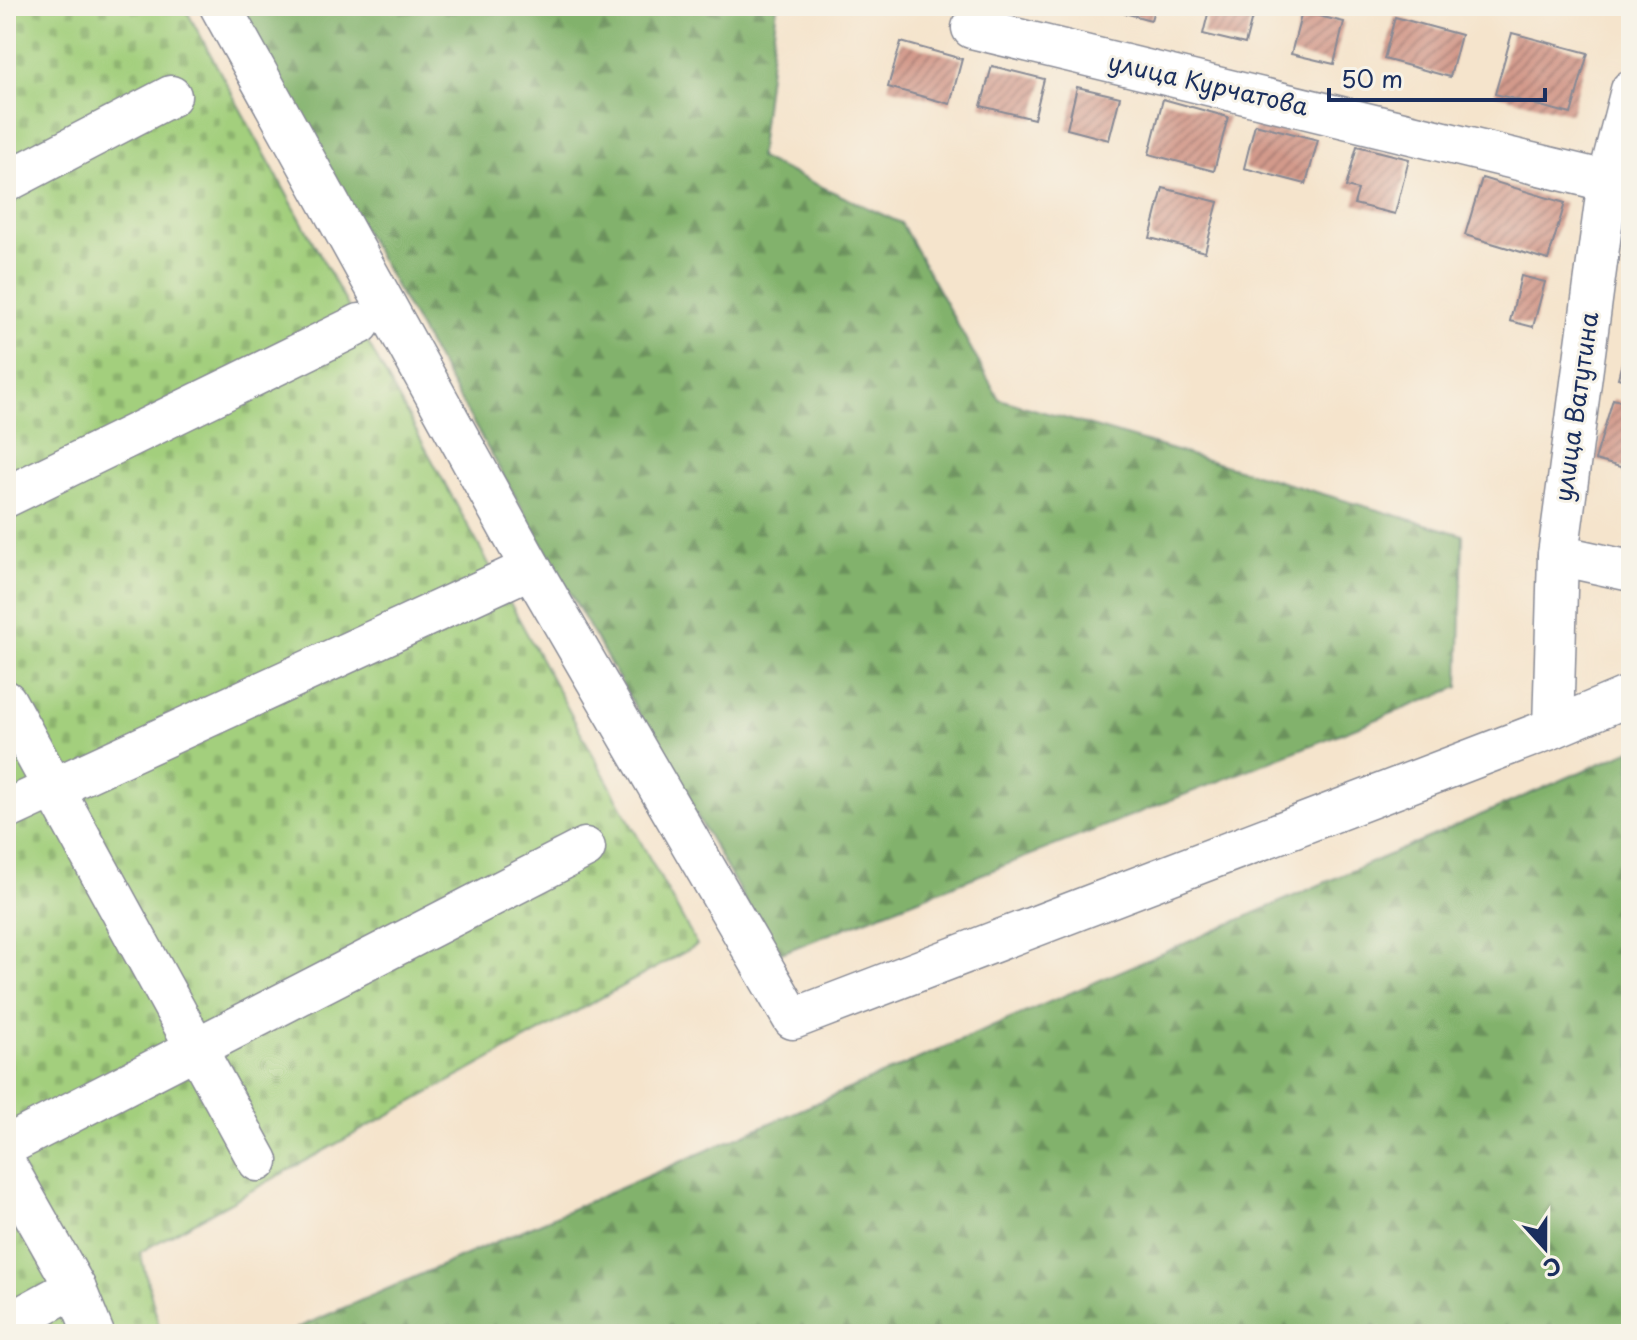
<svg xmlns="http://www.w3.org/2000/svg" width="1637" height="1340" font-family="'Playpen Sans',sans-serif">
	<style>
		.forest { fill: url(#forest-firs); stroke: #4e7065; stroke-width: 2 }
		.cemetery { fill: url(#cemetery-stones); stroke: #5f7f6e; stroke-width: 2 }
		.building { fill: url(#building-hatch) }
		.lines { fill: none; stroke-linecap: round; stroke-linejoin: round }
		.minor-casing { stroke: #888a95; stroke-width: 43 }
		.minor { stroke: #fff; stroke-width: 40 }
		.labels { text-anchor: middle; stroke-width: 6; stroke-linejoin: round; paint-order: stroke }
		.street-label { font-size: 24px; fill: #1b2f5e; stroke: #f7f3e8 }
	</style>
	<defs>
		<pattern id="forest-firs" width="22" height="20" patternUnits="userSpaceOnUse" patternTransform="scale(2)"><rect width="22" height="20" fill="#82b26c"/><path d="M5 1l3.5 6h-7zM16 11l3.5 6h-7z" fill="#6a915c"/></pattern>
		<pattern id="cemetery-stones" width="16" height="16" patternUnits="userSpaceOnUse" patternTransform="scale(2)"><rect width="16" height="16" fill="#a3cf7d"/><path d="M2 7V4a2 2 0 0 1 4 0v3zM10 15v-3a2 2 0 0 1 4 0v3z" fill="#8cb26e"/></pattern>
		<pattern id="building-hatch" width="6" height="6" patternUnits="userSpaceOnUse" patternTransform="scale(2)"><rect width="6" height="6" fill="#d39a8b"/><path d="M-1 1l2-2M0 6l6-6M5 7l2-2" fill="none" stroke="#aa7e75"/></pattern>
	</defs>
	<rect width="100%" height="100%" fill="#f7f3e8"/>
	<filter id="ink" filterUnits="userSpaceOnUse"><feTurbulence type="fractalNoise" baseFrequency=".0125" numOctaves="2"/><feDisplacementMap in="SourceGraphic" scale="16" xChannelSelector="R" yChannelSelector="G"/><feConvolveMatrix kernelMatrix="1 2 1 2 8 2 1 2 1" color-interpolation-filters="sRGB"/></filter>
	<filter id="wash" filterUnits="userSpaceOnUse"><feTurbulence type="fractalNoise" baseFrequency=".006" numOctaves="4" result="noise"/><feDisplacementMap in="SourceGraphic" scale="32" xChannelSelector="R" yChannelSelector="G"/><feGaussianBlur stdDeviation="1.8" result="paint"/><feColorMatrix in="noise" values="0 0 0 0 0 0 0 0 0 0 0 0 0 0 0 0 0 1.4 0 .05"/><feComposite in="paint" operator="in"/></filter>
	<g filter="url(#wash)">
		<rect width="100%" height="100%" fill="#f5e4cc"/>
		<g class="forest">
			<polygon points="236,6 777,6 759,158 901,223 999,399 1463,535 1459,687 776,955"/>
			<polygon points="1631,750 1631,1334 298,1334 297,1328"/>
		</g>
		<polygon class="cemetery" points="6,6 184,6 697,945 140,1252 161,1334 6,1334"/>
		<g id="blocks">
			<g class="building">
				<polygon points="1110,6 1155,6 1151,20 1109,9"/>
				<polygon points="1210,6 1255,6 1245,44 1203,34"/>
				<polygon points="1302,12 1344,22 1334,64 1291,54"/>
				<polygon points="1395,17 1461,35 1450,77 1384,59"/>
				<polygon points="1512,33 1588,53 1571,114 1495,94"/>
				<polygon points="901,42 962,59 950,104 888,87"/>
				<polygon points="992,66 1044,79 1034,119 981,106"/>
				<polygon points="1077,87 1120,97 1109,140 1067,129"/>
				<polygon points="1163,99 1228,117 1214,171 1149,154"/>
				<polygon points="1255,124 1318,140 1306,184 1244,168"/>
				<polygon points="1357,146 1409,159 1395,214 1354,204 1358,190 1346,187"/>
				<polygon points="1482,178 1565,203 1548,260 1465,235"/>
				<polygon points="1163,188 1218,202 1205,252 1150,238"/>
				<polygon points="1521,276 1545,282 1533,327 1510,321"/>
				<polygon points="1630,331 1631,331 1631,382 1618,378"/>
				<polygon points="1613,399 1631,404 1631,470 1595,460"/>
			</g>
		</g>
	</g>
	<g filter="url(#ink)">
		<use href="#blocks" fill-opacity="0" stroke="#888a95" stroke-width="2"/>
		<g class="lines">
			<g class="minor-casing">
				<g id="minor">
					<polyline points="220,6 531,568 793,1019 1553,728 1631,695"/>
					<polyline points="972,28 1631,187"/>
					<polyline points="6,182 171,96"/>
					<polyline points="6,497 360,324"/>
					<polyline points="1558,555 1631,571"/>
					<polyline points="6,701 258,1161"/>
					<polyline points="1553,728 1558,555 1608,180 1631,90"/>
					<polyline points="6,810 531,568"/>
					<polyline points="6,1146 585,848"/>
					<polyline points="6,1165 75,1287 94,1334"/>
					<polyline points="6,1325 75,1287"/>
				</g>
			</g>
			<use href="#minor" class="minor"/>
		</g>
	</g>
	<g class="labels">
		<g class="street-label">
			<text transform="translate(1208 85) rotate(13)" y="8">улица Курчатова</text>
			<text transform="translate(1577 407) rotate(-82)" y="8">улица Ватутина</text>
		</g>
	</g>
	<rect width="1637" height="1340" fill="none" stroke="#f7f3e8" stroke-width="32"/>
	<g transform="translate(1545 1248) rotate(159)" stroke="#f7f3e8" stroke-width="6" paint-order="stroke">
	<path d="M0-6L14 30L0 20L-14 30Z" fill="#1b2f5e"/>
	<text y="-12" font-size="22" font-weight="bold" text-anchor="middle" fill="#1b2f5e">С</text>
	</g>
	<path d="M1329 88v12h216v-12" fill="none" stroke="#1b2f5e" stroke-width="4"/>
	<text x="1341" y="88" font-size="24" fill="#1b2f5e" stroke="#f7f3e8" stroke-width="6" paint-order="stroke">50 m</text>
</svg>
